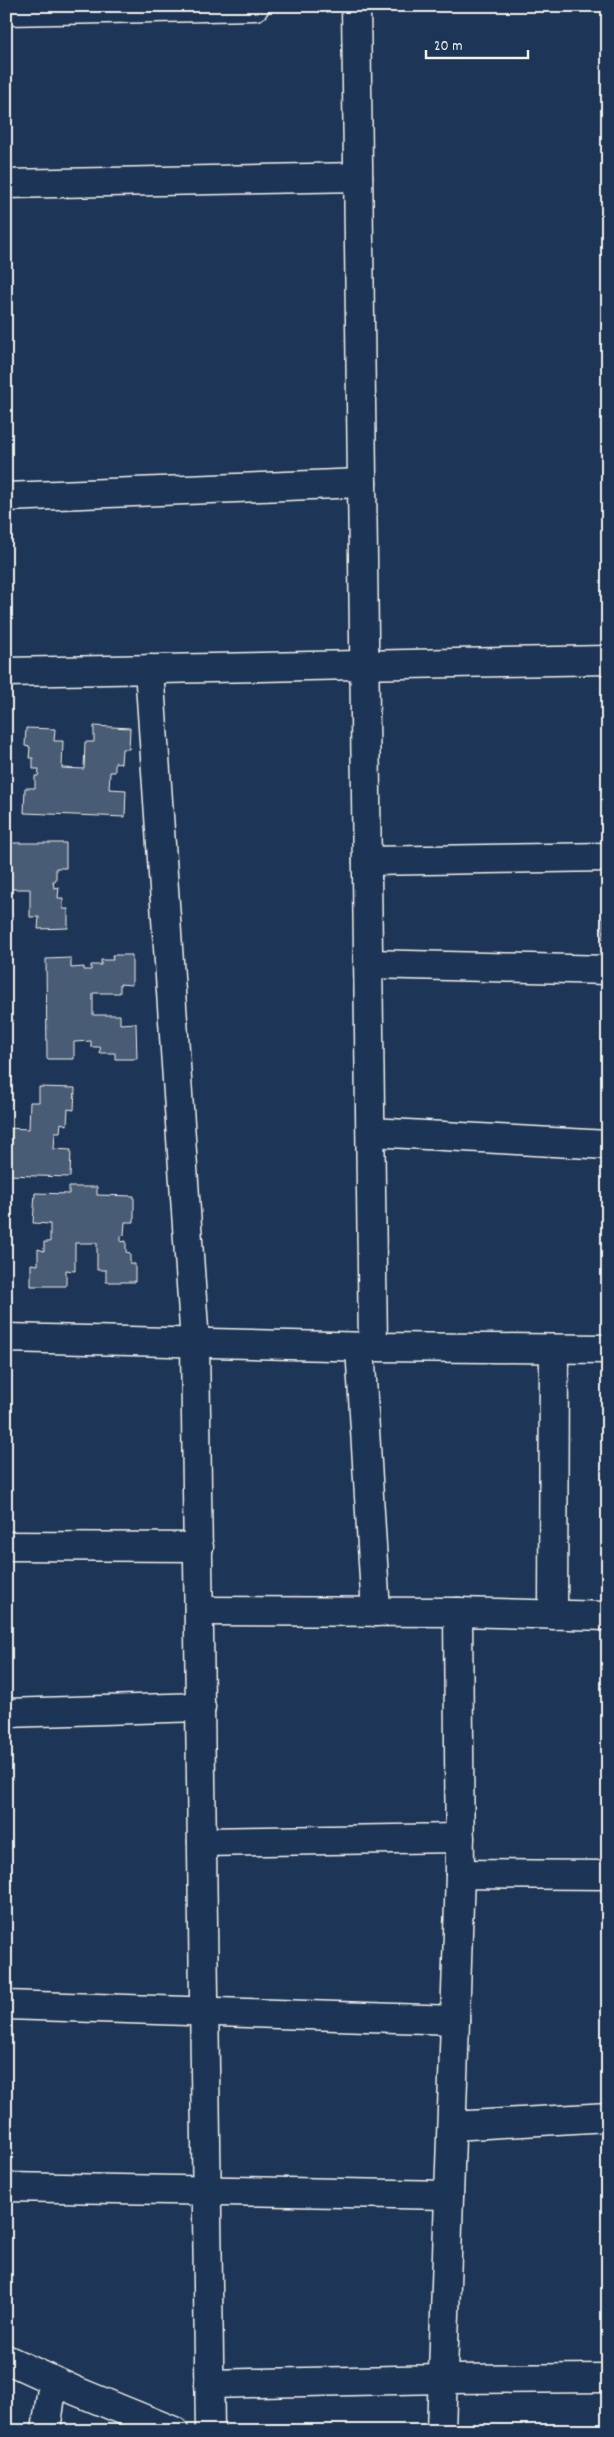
<svg xmlns="http://www.w3.org/2000/svg" width="614" height="2437" font-family="Dekko,sans-serif">
	<style>
		.building { fill: #485b74; stroke: #f4f1e8 }
		.lines { fill: none; stroke-linecap: round; stroke-linejoin: round }
		.minor-casing { stroke: #f4f1e8; stroke-width: 31 }
		.minor { stroke: #1d3557; stroke-width: 28 }
	</style>
	<rect width="100%" height="100%" fill="#1d3557"/>
	<filter id="ink" filterUnits="userSpaceOnUse"><feTurbulence type="fractalNoise" baseFrequency=".02" numOctaves="2"/><feDisplacementMap in="SourceGraphic" scale="10" xChannelSelector="R" yChannelSelector="G"/><feConvolveMatrix kernelMatrix="1 2 1 2 8 2 1 2 1" color-interpolation-filters="sRGB"/></filter>
	<g filter="url(#ink)">
		<g class="building">
			<polygon points="94,726 130,728 129,749 122,749 121,764 115,762 115,772 110,772 109,789 126,790 125,817 24,813 25,788 35,788 35,776 38,776 39,769 33,769 33,758 29,758 30,747 25,746 26,728 55,729 54,741 63,741 62,768 84,769 85,742 94,742"/>
			<polygon points="6,843 66,843 66,868 56,868 56,881 53,881 54,888 59,887 58,898 63,898 63,909 68,909 68,928 38,929 39,917 30,917 30,889 8,889 6,916"/>
			<polygon points="608,884 608,939 603,939 604,885"/>
			<polygon points="112,955 132,955 132,985 120,984 120,993 93,993 93,1015 120,1015 120,1024 136,1023 137,1059 115,1059 115,1053 99,1053 101,1047 91,1047 91,1041 74,1042 74,1059 47,1059 46,959 71,958 71,968 84,967 84,970 91,970 91,965 101,965 101,960 113,960"/>
			<polygon points="39,1087 75,1088 74,1110 68,1109 67,1125 61,1123 60,1132 55,1132 54,1149 71,1150 70,1177 6,1175 6,1101 8,1101 7,1128 29,1129 30,1102 39,1102"/>
			<polygon points="69,1187 97,1187 97,1195 134,1196 134,1222 125,1222 124,1235 121,1236 121,1242 126,1241 126,1252 130,1253 130,1264 135,1264 135,1282 106,1282 106,1270 97,1270 97,1243 75,1243 75,1271 66,1270 66,1286 31,1286 31,1264 38,1265 38,1249 44,1251 44,1242 50,1242 50,1224 33,1223 35,1193 69,1194"/>
		</g>
		<g class="lines">
			<g class="minor-casing">
				<g id="minor">
					<polyline points="356,6 373,1347"/>
					<polyline points="6,11 255,6"/>
					<polyline points="6,184 358,177"/>
					<polyline points="6,497 362,483"/>
					<polyline points="149,669 195,1343 210,2431"/>
					<polyline points="6,672 608,660"/>
					<polyline points="367,861 607,857"/>
					<polyline points="369,964 608,970"/>
					<polyline points="371,1132 608,1145"/>
					<polyline points="6,1338 373,1347 608,1349"/>
					<polyline points="360,1347 376,1612"/>
					<polyline points="6,1546 199,1547"/>
					<polyline points="199,1611 458,1612"/>
					<polyline points="553,1615 554,1349"/>
					<polyline points="6,1713 201,1707"/>
					<polyline points="202,1842 460,1838"/>
					<polyline points="460,1874 458,1612 608,1616"/>
					<polyline points="6,2005 455,2020"/>
					<polyline points="452,2126 608,2117"/>
					<polyline points="6,2187 449,2195"/>
					<polyline points="6,2359 76,2391 174,2431"/>
					<polyline points="209,2384 443,2379 608,2378"/>
					<polyline points="46,2431 53,2381"/>
					<polyline points="441,2431 460,1874 608,1875"/>
				</g>
			</g>
			<use href="#minor" class="minor"/>
		</g>
	</g>
	<rect width="614" height="2437" fill="none" stroke="#1d3557" stroke-width="25"/>
	<rect x="12" y="12" width="589" height="2412" fill="none" stroke="#f4f1e8" stroke-width="2" filter="url(#ink)"/>
	<path d="M426 50v8h102v-8" fill="none" stroke="#f4f1e8" stroke-width="2.5"/>
	<text x="434" y="50" font-size="15" fill="#f4f1e8" stroke="#1d3557" stroke-width="4" paint-order="stroke">20 m</text>
</svg>
